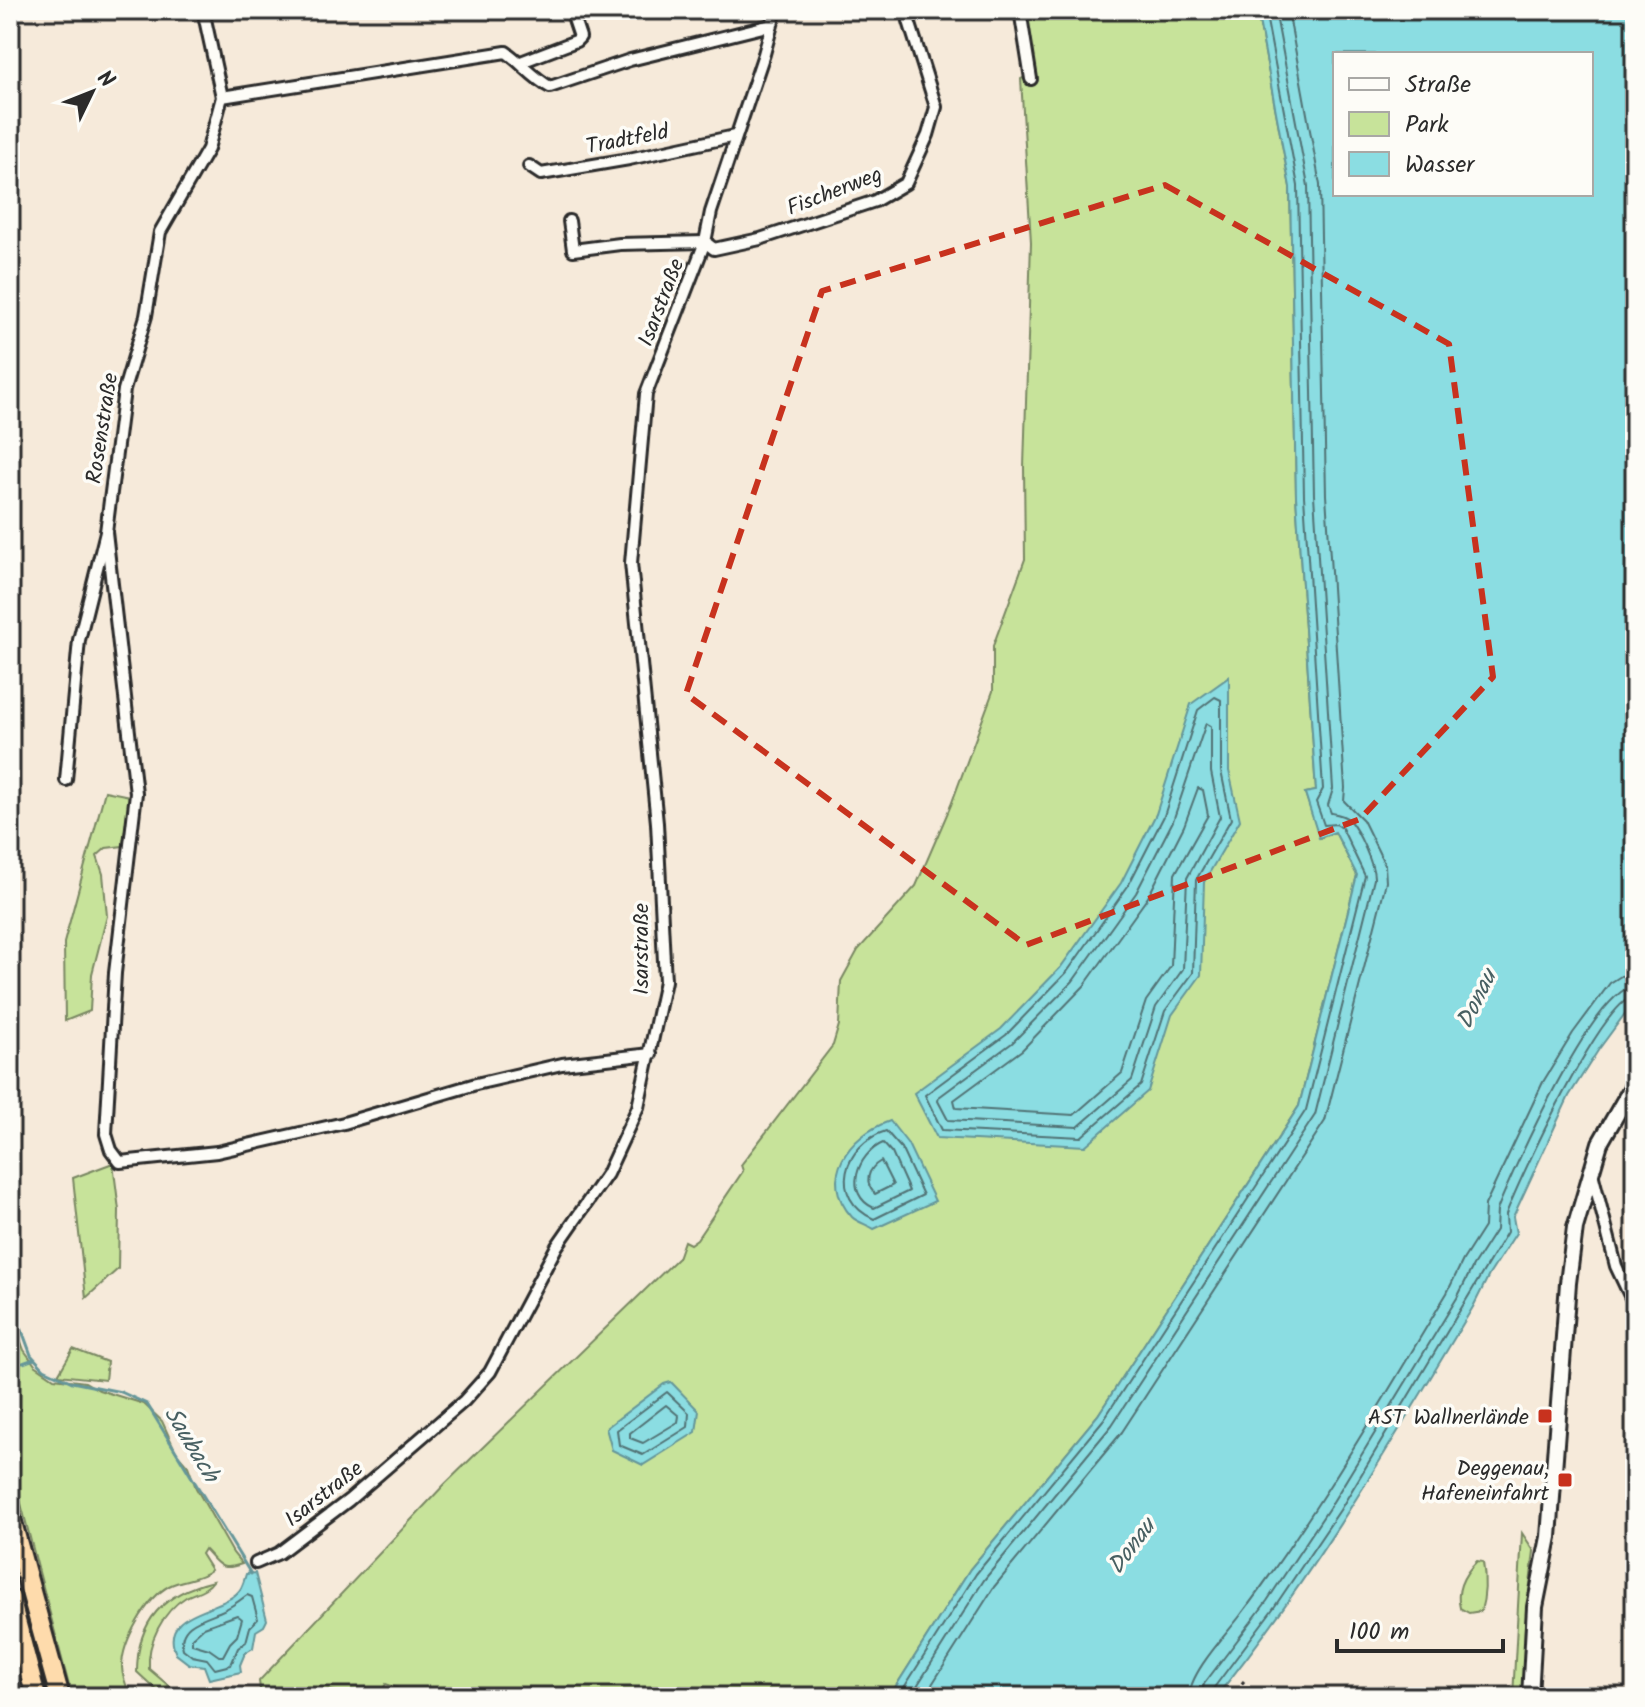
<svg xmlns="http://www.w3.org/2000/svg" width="1645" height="1707" font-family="Kalam,sans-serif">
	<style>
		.green { fill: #c7e39a; stroke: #798762; stroke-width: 2 }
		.water { fill: #8bdde2; stroke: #659699; stroke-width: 2; fill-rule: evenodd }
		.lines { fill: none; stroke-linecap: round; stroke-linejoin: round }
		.shore { stroke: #517274; stroke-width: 2 }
		.stream { stroke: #659699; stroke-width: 3 }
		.street-casing { stroke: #2b2b2b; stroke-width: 16 }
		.secondary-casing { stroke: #2b2b2b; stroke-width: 20 }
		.highway-casing { stroke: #2b2b2b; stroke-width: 24 }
		.street { stroke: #fdfcf7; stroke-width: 10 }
		.secondary { stroke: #fdfcf7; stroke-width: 14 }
		.highway { stroke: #fedbac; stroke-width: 18 }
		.rail { stroke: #2b2b2b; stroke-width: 3; stroke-dasharray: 12 6; stroke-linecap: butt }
		.marked { fill: none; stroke: #c8321e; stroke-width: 6; stroke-dasharray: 16 10; stroke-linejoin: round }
		.poi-dot { fill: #c8321e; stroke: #fdfcf7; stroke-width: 3 }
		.labels { text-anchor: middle; stroke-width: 7; stroke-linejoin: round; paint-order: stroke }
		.street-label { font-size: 22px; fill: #2b2b2b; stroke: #fdfcf7 }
		.poi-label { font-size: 22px; fill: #2b2b2b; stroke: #fdfcf7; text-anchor: end }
		.water-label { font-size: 24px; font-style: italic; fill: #486062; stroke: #fdfcf7 }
	</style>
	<rect width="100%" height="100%" fill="#f6eada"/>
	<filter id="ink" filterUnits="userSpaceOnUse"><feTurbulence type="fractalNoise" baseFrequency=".0125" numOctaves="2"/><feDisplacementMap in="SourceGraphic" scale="16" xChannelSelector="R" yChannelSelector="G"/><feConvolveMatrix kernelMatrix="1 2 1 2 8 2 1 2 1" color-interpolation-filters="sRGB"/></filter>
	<g filter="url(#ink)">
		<g class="green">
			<polygon points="1023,10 1257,10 1290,187 1296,496 1316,791 1305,793 1320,838 1335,832 1357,875 1299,1106 1098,1415 970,1569 889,1697 411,1697 413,1694 386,1684 378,1697 363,1697 328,1690 321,1697 261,1697 259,1681 445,1484 678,1258 684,1241 690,1244 697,1239 743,1171 741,1165 833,1045 839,1025 841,981 858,950 916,886 951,805 993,691 993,646 1025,559 1024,467 1031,242 1021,79 1031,74"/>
			<polygon points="105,791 130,796 123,846 106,848 97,856 103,874 107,916 92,974 90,1011 65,1021 64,943"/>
			<polygon points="113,1163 119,1210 118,1269 86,1298 73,1178"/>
			<path d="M10,1312L24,1350L35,1365L54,1378L85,1382L99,1390L144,1404L162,1421L176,1452L188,1466L196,1488L233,1553L242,1564C219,1572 219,1564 204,1549L201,1554L211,1570C199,1580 182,1579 169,1586C147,1598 122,1641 122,1667C122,1677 127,1688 131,1697H72L10,1462Z"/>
			<polygon points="73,1349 107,1362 105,1380 58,1375"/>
			<polygon points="1522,1533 1534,1551 1525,1626 1522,1697 1513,1697"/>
			<path d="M1477,1561L1483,1562C1486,1580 1486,1594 1481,1611L1469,1613L1460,1608C1455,1589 1464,1574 1477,1561Z"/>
			<path d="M213,1581C207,1590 196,1592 186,1597C163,1611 147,1642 149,1669L182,1697H164L137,1672C137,1620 164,1593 213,1581Z"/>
		</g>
		<g class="water">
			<path d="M1257,10H1635V1000L1599,1049L1569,1096L1513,1217L1516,1233L1489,1275L1473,1307C1393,1440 1314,1576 1216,1697H889L970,1569L1098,1415L1299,1106L1357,875L1335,832L1319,838L1305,793L1316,791L1296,496L1290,187ZM1335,54H1591V194H1335Z"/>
			<polygon points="1229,677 1229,771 1240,820 1204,882 1201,975 1172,1015 1148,1091 1085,1146 937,1138 914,1093 1001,1029 1060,968 1121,883 1156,814 1191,704"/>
			<path d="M890,1121L908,1144L935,1201L874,1229C868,1225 857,1222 852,1217C817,1178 849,1135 890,1121Z"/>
			<polygon points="671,1382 699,1411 696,1432 643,1465 612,1450 606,1428 664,1384"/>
			<path d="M255,1573L267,1620L264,1626L256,1631L253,1648L245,1653L240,1665L241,1672L209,1679L204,1666L189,1664L176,1654C157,1610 222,1612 239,1591C243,1586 244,1580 246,1574Z"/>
		</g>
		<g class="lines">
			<g class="shore">
				<polygon points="1215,697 1221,700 1221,771 1231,819 1196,880 1193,973 1165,1011 1141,1085 1081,1137 942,1130 925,1095 1006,1035 1067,972 1128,886 1164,816 1198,710"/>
				<polygon points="1206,723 1211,726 1211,772 1220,817 1187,878 1183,969 1156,1007 1132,1080 1078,1127 948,1120 938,1101 939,1097 1012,1043 1073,981 1136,893 1173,821"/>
				<polygon points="1198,788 1203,790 1208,815 1175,874 1171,966 1146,1001 1122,1073 1074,1115 956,1108 954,1100 1022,1050 1084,986 1148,897 1184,826"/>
				<path d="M886,1131L901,1148L923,1195L874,1219C827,1198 844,1144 886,1131Z"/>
				<path d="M883,1143L892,1153L909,1191L874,1208C843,1194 857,1154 883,1143Z"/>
				<path d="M881,1161L893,1185L875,1194C864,1183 867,1169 881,1161Z"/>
				<polygon points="667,1392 689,1413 688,1427 643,1455 619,1445 617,1430"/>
				<polygon points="666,1405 679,1416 678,1422 643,1443 630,1438 630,1433"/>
				<path d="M247,1595L252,1597L258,1619L250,1627L246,1642L238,1648L231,1665L215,1669L207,1659L192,1656L183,1649C177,1625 201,1619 219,1612C230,1608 238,1602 247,1595Z"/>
				<polygon points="237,1615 242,1619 237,1636 230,1643 223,1656 219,1656 209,1649 192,1644 192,1638 204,1627"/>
				<polyline points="898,1697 976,1574 1104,1419 1306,1110 1365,876 1342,828 1336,824 1324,825 1316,802 1323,789 1304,496 1298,186 1265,10"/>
				<path d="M910,1697L984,1580L1112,1425L1315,1115L1374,879C1375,866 1358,830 1349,820C1344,815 1337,814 1331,813L1328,805L1333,789L1314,495L1308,186L1275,10"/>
				<polyline points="924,1697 994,1587 1122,1432 1325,1121 1386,882 1385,865 1363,820 1344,801 1345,788 1326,495 1320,185 1288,10"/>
				<path d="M1189,1697C1190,1672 1225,1636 1240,1616C1317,1514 1381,1402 1447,1293L1463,1260L1484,1227L1485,1205L1543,1082L1573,1033L1610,983L1621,976L1635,974"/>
				<path d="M1201,1697L1204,1684L1267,1601L1331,1505L1457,1298L1473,1266L1496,1230L1497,1210C1513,1170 1594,988 1635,986"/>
				<path d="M1211,1697L1213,1689L1275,1606L1340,1510L1507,1232L1506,1214C1520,1178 1602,1000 1635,996"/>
			</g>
			<g class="stream">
				<polyline points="10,1298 31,1355 44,1369 72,1382 121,1392 147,1404 251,1574"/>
				<polyline points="23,1363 34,1359"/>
			</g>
			<g class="street-casing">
				<g id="street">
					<path d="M203,10L222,97L506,52C522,63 533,78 550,87L630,60L771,25"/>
					<polyline points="1020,10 1031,79"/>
					<polyline points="521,62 576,41 580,37 571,10"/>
					<polyline points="529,166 541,174 629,159 735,136"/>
					<polyline points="569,221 573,250 620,244 705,242"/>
					<polyline points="705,242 714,249 760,239 875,201 906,183 928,135 936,107 909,21"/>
					<polyline points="106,532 136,793 115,973 106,1134 111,1150 120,1162 217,1152 344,1123 476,1084 562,1064 651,1054"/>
					<polyline points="66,780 79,640 106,532 124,390 146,316 160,232 208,149 222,97"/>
					<polyline points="1592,1173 1616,1266 1635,1306"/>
					<polyline points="256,1563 279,1553 349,1500 464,1401 490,1372 557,1246 607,1174 638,1107 665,981 657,823 631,563 646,394 705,242 711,212 764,54 776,10"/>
				</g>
			</g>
			<g class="secondary-casing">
				<polyline id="secondary" points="1530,1697 1535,1607 1549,1537 1568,1283 1575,1228 1600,1143 1635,1082"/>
			</g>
			<g class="highway-casing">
				<g id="highway">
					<polyline points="10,1515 60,1697"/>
					<polyline points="10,1598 36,1697"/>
				</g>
			</g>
			<use href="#street" class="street"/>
			<use href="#secondary" class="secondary"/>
			<use href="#highway" class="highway"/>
			<polyline class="rail" points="1230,1697 1244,1681"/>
		</g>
	</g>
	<path class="marked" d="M1165,185L1449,344L1493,677L1360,819L1026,945L686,694L822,291Z"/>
	<g class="poi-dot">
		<rect x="1537" y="1408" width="16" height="16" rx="4"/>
		<rect x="1557" y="1472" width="16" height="16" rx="4"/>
	</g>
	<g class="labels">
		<g class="street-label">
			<text transform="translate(627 138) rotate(-11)" y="8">Tradtfeld</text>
			<text transform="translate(834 190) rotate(-21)" y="8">Fischerweg</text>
			<text transform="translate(660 302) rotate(-69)" y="8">Isarstraße</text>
			<text transform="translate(101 428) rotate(-81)" y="8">Rosenstraße</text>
			<text transform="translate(640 949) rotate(-90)" y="8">Isarstraße</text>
			<text transform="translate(323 1493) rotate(-38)" y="8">Isarstraße</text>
		</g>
		<g class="poi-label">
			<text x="1529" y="1424">AST Wallnerlände</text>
			<text x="1549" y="1475">Deggenau,<tspan x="1549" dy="25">Hafeneinfahrt</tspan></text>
		</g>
		<g class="water-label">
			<text transform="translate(1476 999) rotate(-64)" y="8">Donau</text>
			<text transform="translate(192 1444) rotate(59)" y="8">Saubach</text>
			<text transform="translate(1131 1546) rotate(-53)" y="8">Donau</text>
		</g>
	</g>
	<rect width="1645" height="1707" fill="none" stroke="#fdfcf7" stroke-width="40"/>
	<rect x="20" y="20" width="1605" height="1667" fill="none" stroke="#2b2b2b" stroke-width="3" filter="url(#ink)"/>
	<rect x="1333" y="52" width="260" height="144" fill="#fdfcf7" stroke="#a9a8a5" stroke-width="2"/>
	<rect x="1349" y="78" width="40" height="12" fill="#fdfcf7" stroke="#a9a8a5" stroke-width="2"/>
	<text x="1405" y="92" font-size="24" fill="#2b2b2b">Straße</text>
	<rect x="1349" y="112" width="40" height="24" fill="#c7e39a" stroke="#a9a8a5" stroke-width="2"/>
	<text x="1405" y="132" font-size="24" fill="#2b2b2b">Park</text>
	<rect x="1349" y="152" width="40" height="24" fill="#8bdde2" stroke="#a9a8a5" stroke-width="2"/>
	<text x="1405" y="172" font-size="24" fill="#2b2b2b">Wasser</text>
	<g transform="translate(92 92) rotate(47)" stroke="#fdfcf7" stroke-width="6" paint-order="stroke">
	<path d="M0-6L14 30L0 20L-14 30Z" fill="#2b2b2b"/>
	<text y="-12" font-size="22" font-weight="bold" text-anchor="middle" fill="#2b2b2b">N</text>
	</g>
	<path d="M1337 1639v12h166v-12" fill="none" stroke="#2b2b2b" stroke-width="4"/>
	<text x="1349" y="1639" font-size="24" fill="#2b2b2b" stroke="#fdfcf7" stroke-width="6" paint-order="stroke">100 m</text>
</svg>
